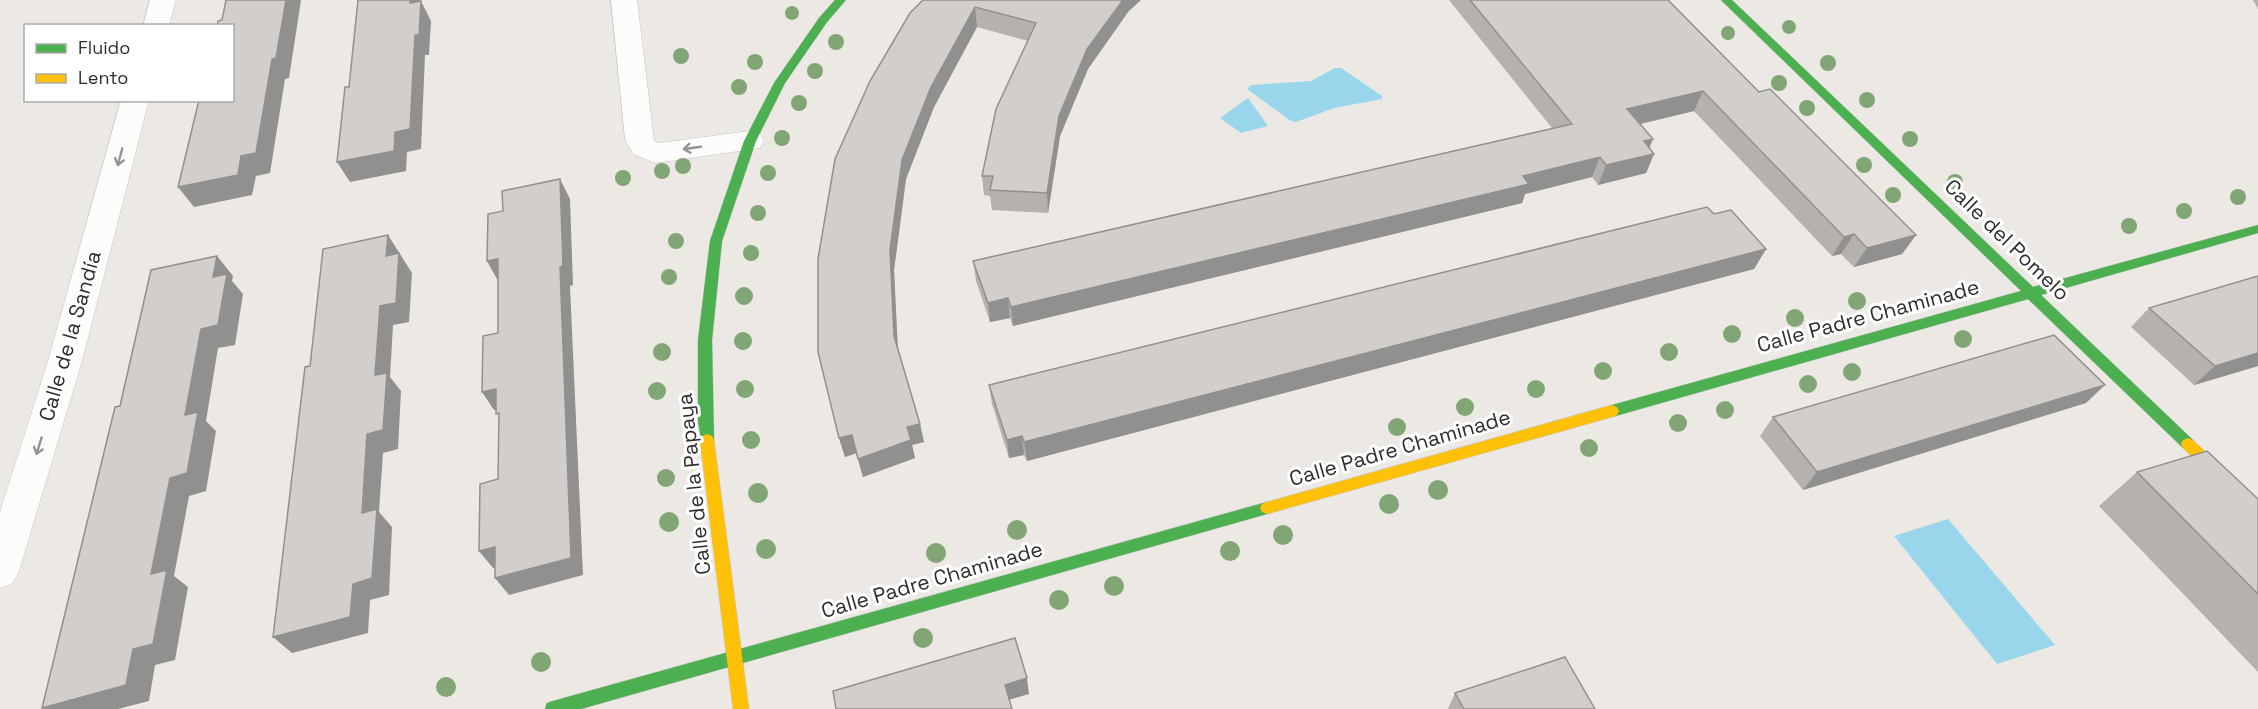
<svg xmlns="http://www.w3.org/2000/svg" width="2258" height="709" font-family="'Space Grotesk',sans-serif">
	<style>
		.water { fill: #99d6ec }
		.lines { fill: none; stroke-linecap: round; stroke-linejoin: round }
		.street-casing { stroke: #c5c4c5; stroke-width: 1 }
		.fast-casing { stroke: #c5c4c5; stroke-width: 1 }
		.slow-casing { stroke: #c5c4c5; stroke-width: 1 }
		.street { fill: #fcfcfb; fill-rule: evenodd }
		.fast { fill: #4caf50; fill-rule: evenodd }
		.slow { fill: #ffc107; fill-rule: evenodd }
		.tree { fill: #82a575 }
		.wall { fill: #b4b1af }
		.shaded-wall { fill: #92908e }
		.building { fill: #d1cecb; stroke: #92908e; stroke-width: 1.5 }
		.oneway { stroke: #959594 }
		.labels { text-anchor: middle; stroke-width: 6; stroke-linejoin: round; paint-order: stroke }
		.street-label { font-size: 21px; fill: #2e2e2e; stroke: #fff }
	</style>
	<rect width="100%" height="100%" fill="#ece8e4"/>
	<g class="water">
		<polygon points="1335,68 1341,68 1382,96 1382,99 1334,108 1296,122 1291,121 1247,89 1251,85 1311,81"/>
		<polygon points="1248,98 1268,126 1241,133 1220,118"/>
		<polygon points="1948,519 2055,645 1997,664 1894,536"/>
	</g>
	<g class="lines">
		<g class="street-casing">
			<g id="street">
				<polygon points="150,0 176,0 169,26 143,26"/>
				<polygon points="611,0 637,0 654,141 659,143 750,131 760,134 764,141 760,148 655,163 633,154 625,139"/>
				<polygon points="121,100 149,100 82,361 19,571 13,583 0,588 0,512 48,361"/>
			</g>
		</g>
		<g class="fast-casing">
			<g id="fast">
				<polygon points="835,0 846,0 827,22 785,83 756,141 722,241 712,340 714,440 712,444 707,446 702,444 698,422 698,340 710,241 744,141 774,83 819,18"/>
				<polygon points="1721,0 1732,0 2033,287 2258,225 2258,233 2041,295 2193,440 2195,444 2193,448 2188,450 2183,448 2028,299 1612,417 1607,415 1605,411 1607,407 1612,405 2021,291"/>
				<polygon points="1267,502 1272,504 1274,508 1272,512 1267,514 581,709 545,709 547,703 553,701"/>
			</g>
		</g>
		<g class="slow-casing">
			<g id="slow">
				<polygon points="1612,405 1617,407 1619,411 1617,415 1612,417 1267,514 1262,512 1260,508 1262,504 1267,502"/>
				<polygon points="707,434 712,436 714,440 749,709 733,709 700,440 702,436"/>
				<polygon points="2188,438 2193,440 2258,502 2258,517 2253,516 2183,448 2181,444 2183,440"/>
			</g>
		</g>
		<use href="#street" class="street"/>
		<use href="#fast" class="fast"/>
		<use href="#slow" class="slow"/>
	</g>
	<g class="tree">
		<circle cx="792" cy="13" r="7"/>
		<circle cx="1789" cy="27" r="7"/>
		<circle cx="1728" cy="33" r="7"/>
		<circle cx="836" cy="42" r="8"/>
		<circle cx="681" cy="56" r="8"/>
		<circle cx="755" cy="62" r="8"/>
		<circle cx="1828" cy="63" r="8"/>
		<circle cx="815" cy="71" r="8"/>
		<circle cx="1779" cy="83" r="8"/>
		<circle cx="739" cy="87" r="8"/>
		<circle cx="1867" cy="100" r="8"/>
		<circle cx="799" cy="103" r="8"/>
		<circle cx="1807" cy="108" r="8"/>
		<circle cx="782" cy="138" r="8"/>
		<circle cx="1910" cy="139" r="8"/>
		<circle cx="1864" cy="165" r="8"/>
		<circle cx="683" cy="166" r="8"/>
		<circle cx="662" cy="171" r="8"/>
		<circle cx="768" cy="173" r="8"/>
		<circle cx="623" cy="178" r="8"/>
		<circle cx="1955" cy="182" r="8"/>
		<circle cx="1893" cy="195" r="8"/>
		<circle cx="2238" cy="197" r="8"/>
		<circle cx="2184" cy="211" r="8"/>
		<circle cx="758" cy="213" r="8"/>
		<circle cx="2129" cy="226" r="8"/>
		<circle cx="676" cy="241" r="8"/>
		<circle cx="751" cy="253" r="8"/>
		<circle cx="669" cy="277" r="8"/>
		<circle cx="744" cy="296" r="9"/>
		<circle cx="1857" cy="301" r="9"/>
		<circle cx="1795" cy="318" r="9"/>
		<circle cx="1732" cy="334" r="9"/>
		<circle cx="1963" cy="339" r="9"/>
		<circle cx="743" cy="341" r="9"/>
		<circle cx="662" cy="352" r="9"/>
		<circle cx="1669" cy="352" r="9"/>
		<circle cx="1603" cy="371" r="9"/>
		<circle cx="1852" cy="372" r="9"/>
		<circle cx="1808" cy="384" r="9"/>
		<circle cx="745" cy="389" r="9"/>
		<circle cx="1536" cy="389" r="9"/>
		<circle cx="657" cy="391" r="9"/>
		<circle cx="1465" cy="407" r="9"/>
		<circle cx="1725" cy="410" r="9"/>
		<circle cx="1678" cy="423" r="9"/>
		<circle cx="1397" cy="427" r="9"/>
		<circle cx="751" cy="440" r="9"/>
		<circle cx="1589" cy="448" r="9"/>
		<circle cx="666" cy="478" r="9"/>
		<circle cx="1438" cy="490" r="10"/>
		<circle cx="758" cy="493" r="10"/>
		<circle cx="1389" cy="504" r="10"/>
		<circle cx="669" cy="522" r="10"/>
		<circle cx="1017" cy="530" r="10"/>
		<circle cx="1283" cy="535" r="10"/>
		<circle cx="766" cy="549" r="10"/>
		<circle cx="1230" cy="551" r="10"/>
		<circle cx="936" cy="553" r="10"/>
		<circle cx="1114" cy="586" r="10"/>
		<circle cx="1059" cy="600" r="10"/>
		<circle cx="923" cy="638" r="10"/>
		<circle cx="541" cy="662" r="10"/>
		<circle cx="446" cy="687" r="10"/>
	</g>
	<g class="wall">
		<polygon points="923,0 1128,12 1088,69 1060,136 1048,213 992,210 990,196 984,195 982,176 1028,41 977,27 934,107 906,179 894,270 898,350 920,424 924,442 912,445 915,458 863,477 856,453 845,457 839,438"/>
		<polygon points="1449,0 1668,0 1759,92 1916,235 1902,254 1854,267 1841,254 1832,256 1694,111 1640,124 1649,148 1654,154 1646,173 1598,185 1592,177 1525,194 1522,203 1013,326 1010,318 990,322 976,281 973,261 1552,128"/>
		<polygon points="2253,0 2258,0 2258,9"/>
		<polygon points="1714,214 1766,249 1754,269 1027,461 1024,455 1009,458 992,404 989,385"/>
		<polygon points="2149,308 2258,366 2194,385 2131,327"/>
		<polygon points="2086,403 1803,490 1760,436 1773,417"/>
		<polygon points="2137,472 2258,499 2258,672 2099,506"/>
		<polygon points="1455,693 1595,709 1448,709"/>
	</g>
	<g class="shaded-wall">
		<polygon points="286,0 301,0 289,78 285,79 270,173 256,176 252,195 194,207 178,187 241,156 272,59"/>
		<polygon points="410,0 420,0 420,7 421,1 431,21 429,55 425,55 421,149 407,152 406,171 350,182 337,162 395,132"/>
		<polygon points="1123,0 1141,0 1128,12 1088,69 1060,136 1048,213 1047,193 1059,116 1087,49"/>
		<polygon points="975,7 977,27 934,107 906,179 894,270 898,355 894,336 890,250 902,160 931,87"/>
		<polygon points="1703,91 1694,111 1619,129 1627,109"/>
		<polygon points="1653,139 1646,156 1654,154 1646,173 1598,185 1606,165 1644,141"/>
		<polygon points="1600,157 1592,177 1525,194 1522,203 1013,326 1011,307"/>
		<polygon points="560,179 570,199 573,285 570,286 583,575 509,595 495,578 560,267"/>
		<polygon points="1854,234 1841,254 1832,256 1844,237"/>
		<polygon points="388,235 412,273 409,322 393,325 390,377 401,391 398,449 383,453 379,512 392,527 389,595 370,600 368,633 292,653 273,637 353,584 362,513 367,434 375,375 380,306"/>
		<polygon points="1916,235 1902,254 1854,267 1867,248"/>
		<polygon points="1766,249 1754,269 1027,461 1024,442"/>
		<polygon points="217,256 233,276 232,281 243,294 235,345 218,348 206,421 216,431 206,491 189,496 174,576 188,587 175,660 155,665 149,701 118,709 44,709 42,708 133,649 151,574 170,478 185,415 201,329 213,277"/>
		<polygon points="498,259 498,281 487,261"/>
		<polygon points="1008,298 1010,318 990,322 988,303"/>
		<polygon points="2258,353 2258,366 2194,385 2215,366"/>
		<polygon points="2105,385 2086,403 1803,490 1817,472"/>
		<polygon points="496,389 508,407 494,410 482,392"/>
		<polygon points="920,424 924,442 912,445 915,458 863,477 858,459 907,427"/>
		<polygon points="852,435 857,453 845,457 839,438"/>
		<polygon points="1022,436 1024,455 1009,458 1007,440"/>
		<polygon points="495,547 509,564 493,568 479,551"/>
		<polygon points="1027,678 1029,694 1008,700 1005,685"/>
	</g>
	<g class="building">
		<polygon points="226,0 286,0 276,58 272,59 256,153 241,156 238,175 178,187 199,100 232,100 232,26 217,26 218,21 222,20"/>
		<polygon points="358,0 410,0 410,3 421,1 419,35 415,35 410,129 395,132 394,151 337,162 345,87 349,87"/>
		<polygon points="923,0 1123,0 1087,49 1059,116 1047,193 990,190 993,176 982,176 996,109 1036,23 975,7 931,87 902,160 890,250 894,336 920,424 907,427 911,440 858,459 852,435 839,438 818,352 818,259 835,159 870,81 910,13"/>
		<polygon points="1470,0 1668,0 1759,92 1770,89 1916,235 1867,248 1854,234 1844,237 1703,91 1627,109 1653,139 1644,141 1654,154 1606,165 1600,157 1523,176 1529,184 1011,307 1008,298 988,303 973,261 1572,124"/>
		<polygon points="560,179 563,266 560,267 571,558 495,578 495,547 479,551 480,484 498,479 499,413 496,414 496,389 482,392 483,336 498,333 498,259 487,261 488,214 503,211 502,191"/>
		<polygon points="1707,207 1714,214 1731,210 1766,249 1024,442 1022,436 1007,440 989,385"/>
		<polygon points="388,235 386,256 399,253 396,303 380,306 375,375 387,373 383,430 367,434 362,513 377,509 372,578 353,584 350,617 273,637 305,367 310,366 323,249"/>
		<polygon points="217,256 213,277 227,274 218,325 201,329 185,415 198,412 187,473 170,478 151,574 167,570 153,644 133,649 126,685 42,708 115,407 120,406 151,270"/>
		<polygon points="2258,276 2258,353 2215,366 2149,308"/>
		<polygon points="2054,335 2105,385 1817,472 1773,417"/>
		<polygon points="2207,451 2258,499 2258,594 2137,472"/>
		<polygon points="1015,638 1027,678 1005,685 1012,709 836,709 833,691"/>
		<polygon points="1565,657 1595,709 1464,709 1455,693"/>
	</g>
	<defs><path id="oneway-shaft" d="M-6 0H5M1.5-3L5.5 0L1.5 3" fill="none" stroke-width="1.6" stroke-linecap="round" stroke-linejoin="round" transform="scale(1.5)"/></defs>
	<g class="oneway">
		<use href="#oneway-shaft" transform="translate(692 148) rotate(172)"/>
		<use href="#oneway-shaft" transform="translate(120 157) rotate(105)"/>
		<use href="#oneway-shaft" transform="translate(39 446) rotate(107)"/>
	</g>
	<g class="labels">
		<g class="street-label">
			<text transform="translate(2007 240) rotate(44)" y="7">Calle del Pomelo</text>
			<text transform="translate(1868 316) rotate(-15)" y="7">Calle Padre Chaminade</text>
			<text transform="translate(70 336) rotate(-74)" y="7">Calle de la Sandía</text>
			<text transform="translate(1400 448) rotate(-16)" y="7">Calle Padre Chaminade</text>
			<text transform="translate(694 484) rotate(-96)" y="7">Calle de la Papaya</text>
			<text transform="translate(932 580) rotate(-16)" y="7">Calle Padre Chaminade</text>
		</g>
	</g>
	<rect x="24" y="24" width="210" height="78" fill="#ffffff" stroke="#ababab" stroke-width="1.5"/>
	<rect x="36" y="44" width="30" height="9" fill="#4caf50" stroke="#ababab" stroke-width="1.5"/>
	<text x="78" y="54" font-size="18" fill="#2e2e2e">Fluido</text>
	<rect x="36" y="74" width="30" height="9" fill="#ffc107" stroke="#ababab" stroke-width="1.5"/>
	<text x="78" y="84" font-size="18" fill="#2e2e2e">Lento</text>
</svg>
